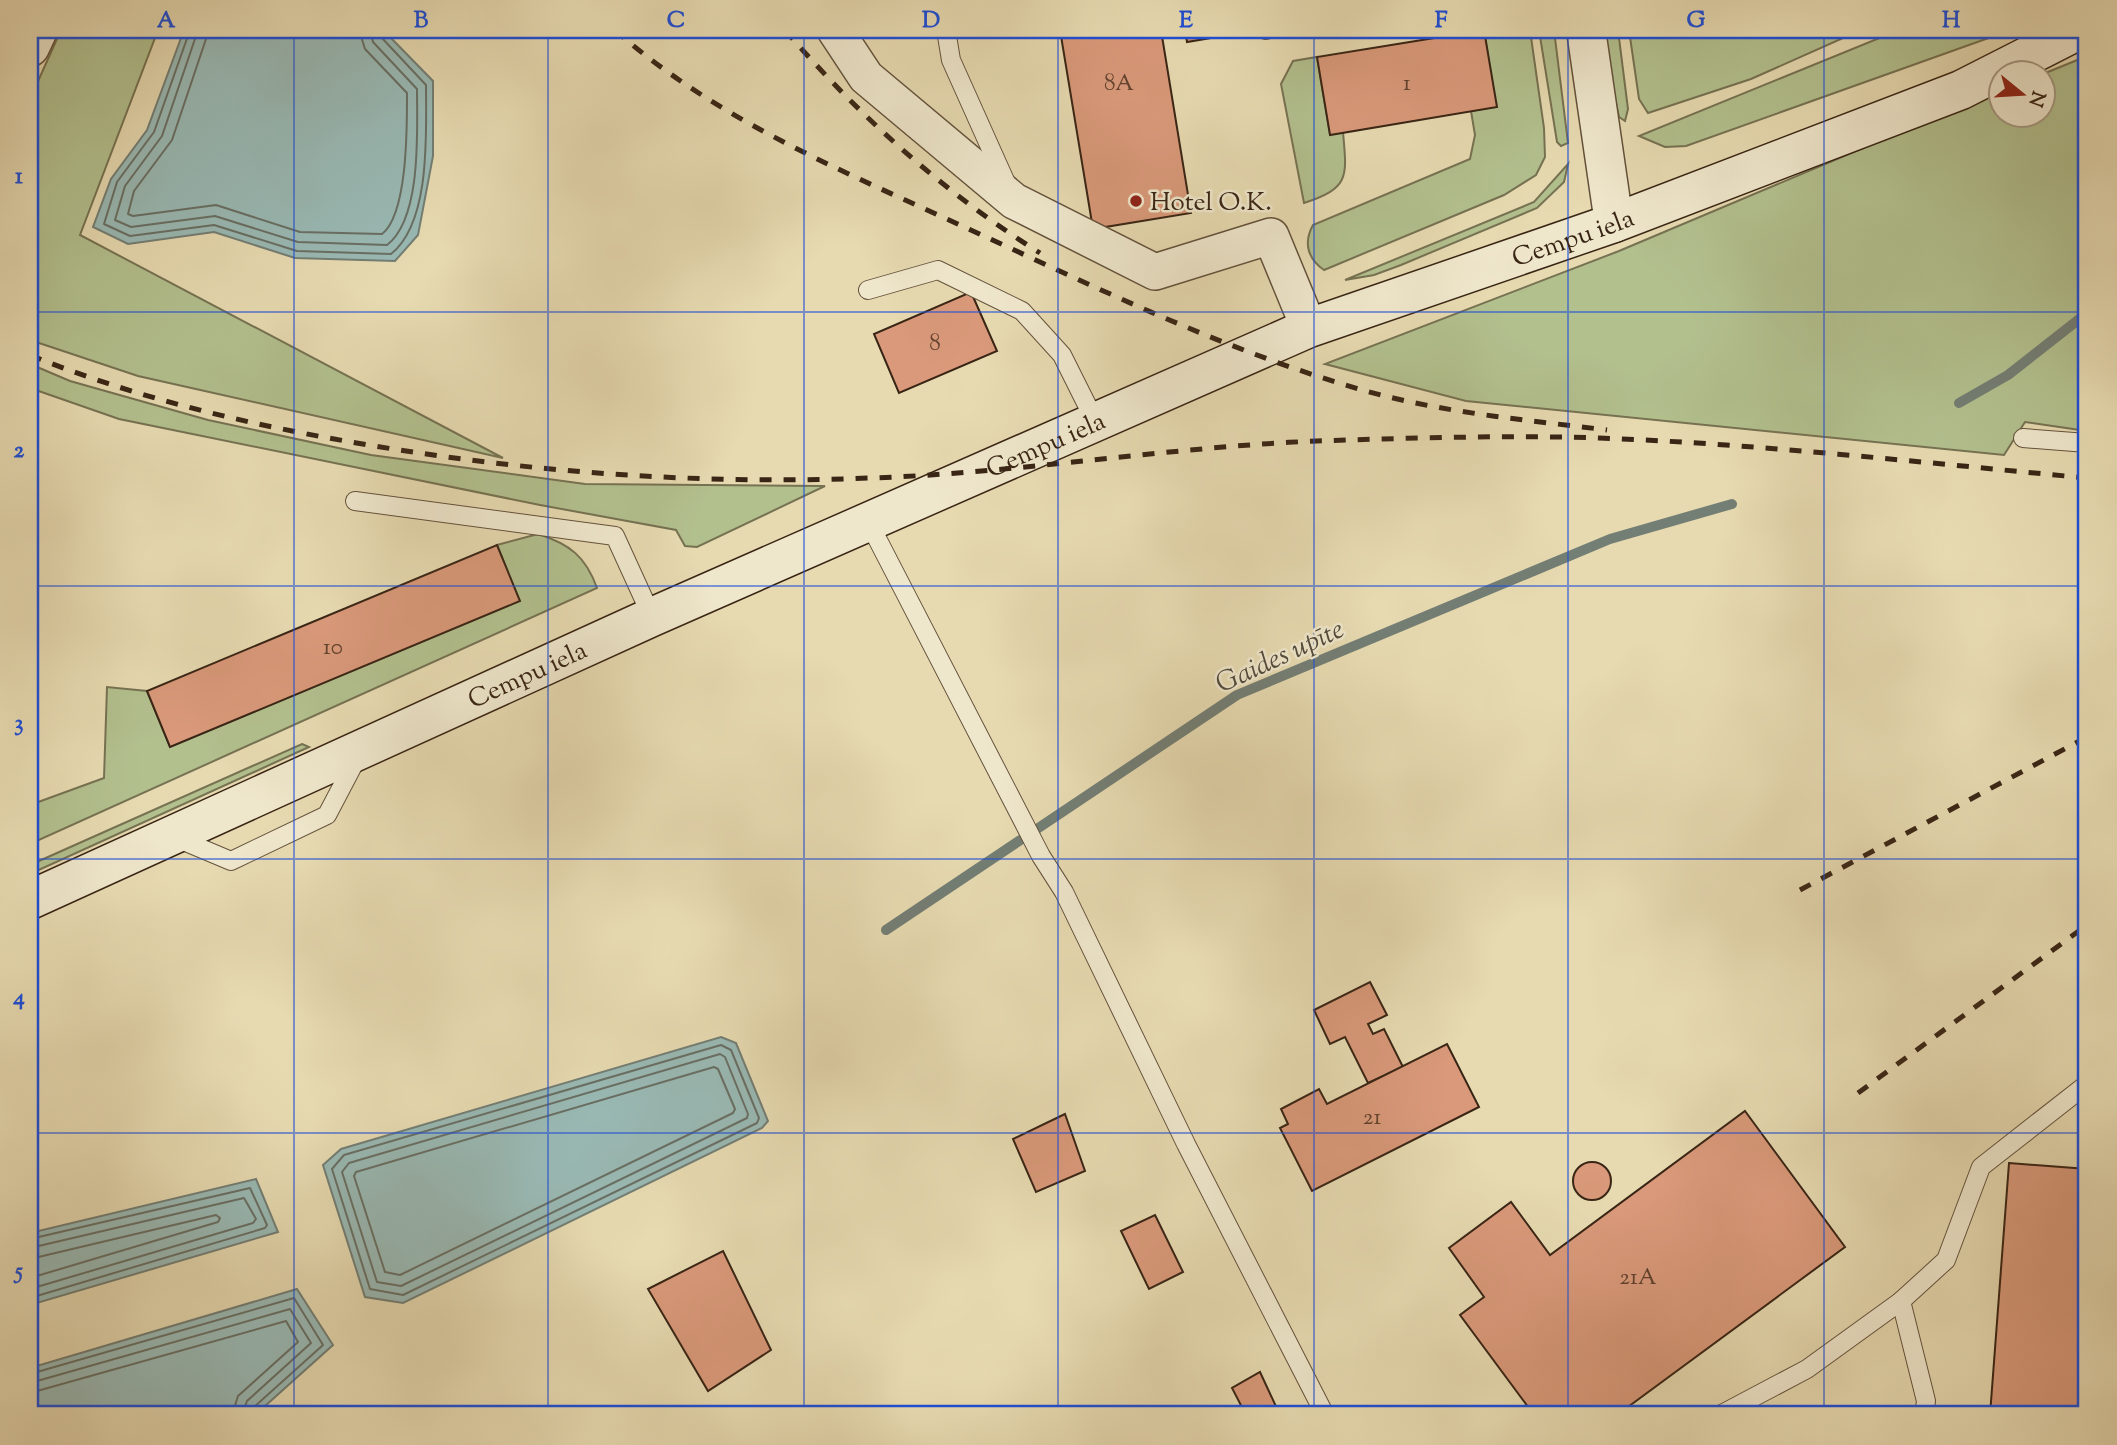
<svg xmlns="http://www.w3.org/2000/svg" width="2117" height="1445" font-family="'Sorts Mill Goudy',serif">
	<style>
		.green { fill: #b2c08e; stroke: #767252; stroke-width: 2 }
		.water { fill: #99b9b4; stroke: #737e74; stroke-width: 2 }
		.lines { fill: none; stroke-linecap: round; stroke-linejoin: round }
		.shore { stroke: #696f64; stroke-width: 2 }
		.stream { stroke: #737e74; stroke-width: 10 }
		.building { fill: #d9997a; stroke: #392515; stroke-width: 2 }
		.service-casing { stroke: #64523c; stroke-width: 20 }
		.minor-casing { stroke: #64523c; stroke-width: 38 }
		.tertiary-casing { stroke: #64523c; stroke-width: 41 }
		.secondary-casing { stroke: #392515; stroke-width: 41 }
		.service { stroke: #efe7cc; stroke-width: 18 }
		.minor { stroke: #efe7cc; stroke-width: 35 }
		.tertiary { stroke: #efe7cc; stroke-width: 38 }
		.secondary { stroke: #efe7cc; stroke-width: 38 }
		.rail { stroke: #392515; stroke-width: 5; stroke-dasharray: 12 12; stroke-linecap: butt }
		.grid { fill: none; stroke: #1d4ed8; stroke-width: 2; stroke-opacity: 0.55 }
		.poi-dot { fill: #8f2418; stroke: #efe7cc; stroke-width: 2.5 }
		.labels { text-anchor: middle; stroke-width: 5; stroke-linejoin: round; paint-order: stroke }
		.number-label { font-size: 23px; fill: #61422e }
		.poi-label { font-size: 26px; fill: #392515; stroke: #efe7cc; text-anchor: start }
		.street-label { font-size: 26px; fill: #392515; stroke: #efe7cc }
		.water-label { font-size: 28px; font-style: italic; fill: #514a3d; stroke: #efe7cc }
		.neatline { fill: none; stroke: #1d4ed8; stroke-width: 2.5 }
		.grid-label { font-size: 23px; text-anchor: middle; font-weight: bold; fill: #1d4ed8 }
	</style>
	<rect width="100%" height="100%" fill="#e7dab1"/>
	<filter id="stains"><feTurbulence type="fractalNoise" baseFrequency=".00286" numOctaves="4"/><feColorMatrix values="0 0 0 0 .2 0 0 0 0 .09 0 0 0 0 .02 0 0 0 .5 -.17"/></filter>
	<radialGradient id="worn" r=".72"><stop offset=".6" stop-color="#630" stop-opacity="0"/><stop offset="1" stop-color="#630" stop-opacity=".3"/></radialGradient>
	<g class="green">
		<polygon points="61,30 158,30 80,235 503,458 138,376 30,340 30,99"/>
		<path d="M1484,30H1530L1544,128L1545,157L1536,175L1504,195L1324,270C1308,259 1303,243 1313,225L1470,159L1475,135L1471,111L1496,107Z"/>
		<polygon points="1539,30 1554,30 1568,143 1561,146 1557,142"/>
		<polygon points="1600,30 1618,30 1628,109 1625,121 1619,117"/>
		<polygon points="1629,30 1861,30 1751,79 1648,113 1639,99"/>
		<polygon points="1899,30 2011,30 1686,146 1665,147 1639,136"/>
		<polygon points="2087,56 2087,431 2025,422 2004,455 1466,401 1325,364 1619,251 2001,90 2002,116 2044,116 2043,74"/>
		<path d="M1317,57L1330,134L1343,132C1347,177 1350,188 1304,203L1281,84L1293,61Z"/>
		<polygon points="1568,164 1564,182 1537,208 1401,265 1374,275 1345,280 1534,202"/>
		<polygon points="30,364 70,381 208,420 371,455 585,484 825,486 697,547 685,546 676,530 540,505 119,419 30,388"/>
		<path d="M538,534C570,544 586,557 597,588L30,844V805L104,778L107,687L147,691L170,747L519,601L497,545Z"/>
		<polygon points="302,744 309,747 30,874 30,865"/>
	</g>
	<g class="water">
		<polygon points="184,30 374,30 386,33 433,81 433,156 418,235 395,261 295,258 214,232 128,244 93,227 111,179 147,130"/>
		<polygon points="721,1037 736,1043 768,1121 762,1128 403,1303 365,1297 323,1165 341,1149"/>
		<polygon points="256,1179 278,1232 30,1305 30,1233"/>
		<polygon points="297,1289 333,1345 255,1415 30,1415 30,1368"/>
	</g>
	<g class="lines">
		<g class="shore">
			<path d="M190,30L154,132L117,182L104,224L130,236L214,225L297,251L391,254C431,222 426,133 426,85L381,37L378,30"/>
			<path d="M198,30L162,136L125,186L115,220L131,227L215,216L298,242L387,245C422,218 417,130 417,89L373,42L370,30"/>
			<path d="M209,30L172,140L134,191L128,214L133,216L216,205L300,232L382,234C408,214 407,125 407,93L365,49L359,30"/>
			<polygon points="721,1045 731,1050 759,1118 757,1123 403,1295 370,1289 332,1169 344,1155"/>
			<polygon points="720,1054 725,1057 748,1114 747,1118 401,1286 377,1282 342,1172 349,1163"/>
			<polygon points="714,1067 718,1069 735,1109 733,1113 400,1275 385,1272 354,1176 356,1172"/>
			<polyline points="30,1239 250,1188 267,1225 265,1228 30,1298"/>
			<polyline points="30,1248 244,1198 256,1219 253,1223 30,1289"/>
			<polyline points="30,1259 216,1215 220,1218 218,1222 30,1278"/>
			<polyline points="30,1374 294,1298 323,1345 254,1407 251,1415"/>
			<polyline points="30,1383 290,1309 311,1343 247,1401 242,1415"/>
			<polyline points="30,1393 286,1321 298,1342 238,1396 232,1415"/>
		</g>
		<g class="stream">
			<polyline points="1959,403 2008,375 2087,313"/>
			<polyline points="886,930 1237,695 1610,539 1732,504"/>
		</g>
	</g>
	<g class="building">
		<polygon points="1060,30 1161,30 1191,213 1093,229"/>
		<polygon points="1185,30 1247,30 1247,32 1187,42"/>
		<polygon points="1484,30 1497,107 1330,135 1317,57"/>
		<polygon points="971,292 997,351 899,393 874,334"/>
		<polygon points="497,545 520,601 170,747 147,691"/>
		<polygon points="1370,982 1387,1015 1368,1024 1373,1034 1384,1029 1403,1067 1368,1083 1345,1037 1330,1044 1314,1010"/>
		<polygon points="1447,1044 1479,1107 1312,1191 1280,1128 1288,1124 1281,1109 1319,1089 1327,1104"/>
		<polygon points="1745,1111 1845,1247 1617,1415 1534,1415 1460,1315 1484,1297 1449,1248 1511,1202 1550,1255"/>
		<polygon points="1065,1114 1085,1171 1036,1192 1013,1139"/>
		<circle cx="1592" cy="1181" r="19"/>
		<polygon points="2009,1163 2087,1169 2087,1415 1990,1415"/>
		<polygon points="1155,1215 1183,1272 1149,1289 1121,1231"/>
		<polygon points="723,1251 771,1350 708,1391 648,1289"/>
		<polygon points="1260,1372 1280,1415 1246,1415 1232,1388"/>
	</g>
	<g class="lines">
		<g class="service-casing">
			<g id="service">
				<polyline points="946,30 951,60 1007,185"/>
				<polyline points="1265,30 1266,30"/>
				<polyline points="868,290 938,270 1022,311 1062,355 1096,423"/>
				<polyline points="2023,438 2087,443"/>
				<polyline points="355,501 615,536 652,617"/>
				<polyline points="868,521 1041,856 1064,892 1186,1144 1325,1415"/>
				<polyline points="174,837 231,861 327,815 358,756"/>
				<polyline points="1901,1301 1926,1401 1924,1415"/>
				<polyline points="1720,1415 1807,1369 1901,1301 1946,1260 1981,1167 2087,1084"/>
			</g>
		</g>
		<g class="minor-casing">
			<polyline id="minor" points="835,30 866,77 1014,201 1155,272 1271,236 1309,328"/>
		</g>
		<g class="tertiary-casing">
			<g id="tertiary">
				<polyline points="1586,30 1614,223"/>
				<polyline points="30,47 38,30"/>
			</g>
		</g>
		<g class="secondary-casing">
			<g id="secondary">
				<path id="s1" d="M30,900L652,617L1309,328L1614,223L1961,90L2079,30"/>
			</g>
		</g>
		<use href="#service" class="service"/>
		<use href="#minor" class="minor"/>
		<use href="#tertiary" class="tertiary"/>
		<use href="#secondary" class="secondary"/>
		<g class="rail">
			<path d="M615,30C712,116 831,166 949,220C1085,282 1221,350 1366,391C1444,413 1527,420 1607,430"/>
			<path d="M785,30C859,116 943,192 1040,253"/>
			<path d="M30,355C133,397 242,423 351,442C523,472 696,485 870,478C1020,473 1168,447 1317,441C1410,438 1506,435 1599,438C1762,444 1925,463 2087,478"/>
			<polyline points="1800,890 2087,737"/>
			<polyline points="1858,1093 2087,925"/>
		</g>
	</g>
	<path class="grid" d="M294,30V1415M548,30V1415M804,30V1415M1058,30V1415M1314,30V1415M1568,30V1415M1824,30V1415M30,312H2087M30,586H2087M30,859H2087M30,1133H2087"/>
	<circle class="poi-dot" cx="1136" cy="201" r="7"/>
	<g class="labels">
		<g class="number-label">
			<text x="1119" y="90">8A</text>
			<text x="1407" y="90">1</text>
			<text x="935" y="350">8</text>
			<text x="333" y="654">10</text>
			<text x="1372" y="1124">21</text>
			<text x="1638" y="1284">21A</text>
		</g>
		<g class="poi-label">
			<text x="1150" y="210">Hotel O.K.</text>
		</g>
		<g class="street-label">
			<text dy="9" stroke="none"><textPath href="#s1" startOffset="1680">Cempu iela</textPath></text>
			<text dy="9" stroke="none"><textPath href="#s1" startOffset="1113">Cempu iela</textPath></text>
			<text dy="9" stroke="none"><textPath href="#s1" startOffset="546">Cempu iela</textPath></text>
		</g>
		<g class="water-label">
			<text transform="translate(1279 655) rotate(-25)" y="10">Gaides upīte</text>
		</g>
	</g>
	<rect width="2117" height="1445" fill="none" stroke="#e7dab1" stroke-width="77"/>
	<g transform="translate(2022 94) rotate(108)"><circle r="33" fill="#efe7cc" stroke="#a69983" stroke-width="2"/>
	<path d="M0-5L12 26L0 18L-12 26Z" fill="#8f2418"/>
	<text y="-10" font-size="19" font-weight="bold" text-anchor="middle" fill="#392515">N</text>
	</g>
	<rect x="38" y="38" width="2040" height="1368" class="neatline"/>
	<g class="grid-label">
		<text x="166" y="27">A</text>
		<text x="421" y="27">B</text>
		<text x="676" y="27">C</text>
		<text x="931" y="27">D</text>
		<text x="1186" y="27">E</text>
		<text x="1441" y="27">F</text>
		<text x="1696" y="27">G</text>
		<text x="1951" y="27">H</text>
		<text x="19" y="183">1</text>
		<text x="19" y="457">2</text>
		<text x="19" y="730">3</text>
		<text x="19" y="1004">4</text>
		<text x="19" y="1278">5</text>
	</g>
	<rect width="100%" height="100%" filter="url(#stains)"/>
	<rect width="100%" height="100%" fill="url(#worn)"/>
</svg>
